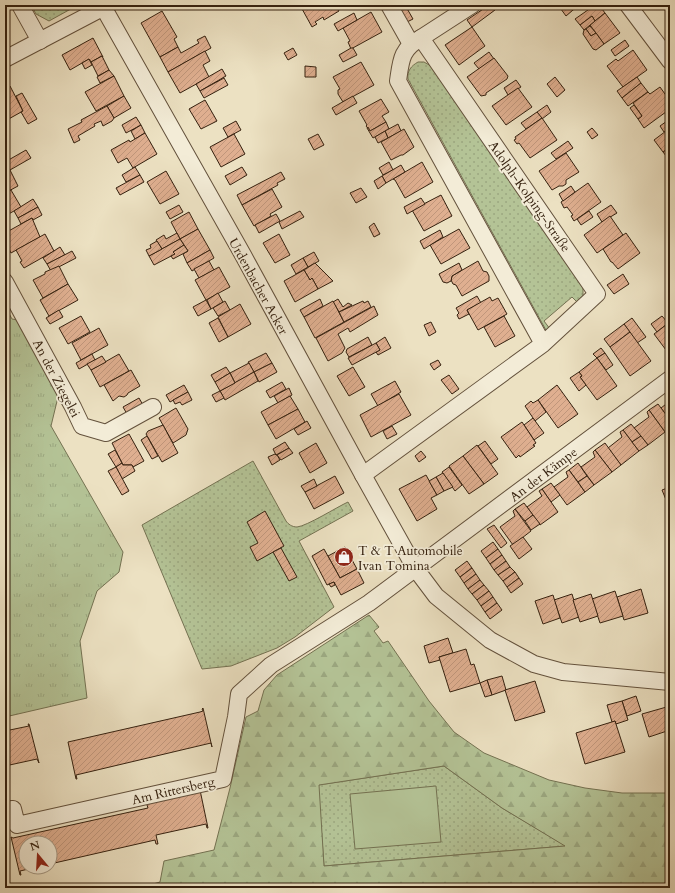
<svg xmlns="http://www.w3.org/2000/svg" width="675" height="893" font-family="Cardo,serif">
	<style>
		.grass { fill: url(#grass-dots); stroke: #747252 }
		.forest { fill: url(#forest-firs); stroke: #747252; fill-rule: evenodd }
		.park { fill: url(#park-tufts); stroke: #747252 }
		.pitch { fill: #b4c396; stroke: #747252 }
		.building { fill: url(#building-hatch); stroke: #35210f }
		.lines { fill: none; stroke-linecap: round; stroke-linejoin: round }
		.minor-casing { stroke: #63513c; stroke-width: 18 }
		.minor { stroke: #f3ecd7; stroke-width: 16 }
		.labels { text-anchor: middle; stroke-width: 3.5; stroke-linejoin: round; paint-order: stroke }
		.street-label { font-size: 13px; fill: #35210f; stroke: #f3ecd7 }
		.poi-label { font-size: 13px; fill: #35210f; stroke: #f3ecd7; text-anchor: start }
	</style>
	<defs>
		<pattern id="grass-dots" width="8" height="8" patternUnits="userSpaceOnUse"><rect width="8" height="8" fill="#b4c396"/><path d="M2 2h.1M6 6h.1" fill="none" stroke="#9ba780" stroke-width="1.8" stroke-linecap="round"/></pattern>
		<pattern id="forest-firs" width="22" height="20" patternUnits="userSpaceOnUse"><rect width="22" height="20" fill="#b4c396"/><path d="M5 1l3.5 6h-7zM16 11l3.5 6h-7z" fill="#9ba780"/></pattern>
		<pattern id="park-tufts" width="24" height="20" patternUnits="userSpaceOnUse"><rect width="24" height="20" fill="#b4c396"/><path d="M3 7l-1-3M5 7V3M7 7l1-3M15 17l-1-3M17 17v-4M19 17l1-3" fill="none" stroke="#9ba780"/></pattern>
		<pattern id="building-hatch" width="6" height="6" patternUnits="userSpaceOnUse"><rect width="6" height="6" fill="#dfaf90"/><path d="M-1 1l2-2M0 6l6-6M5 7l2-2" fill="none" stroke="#c0967b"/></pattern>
	</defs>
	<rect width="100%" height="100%" fill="#ece1c2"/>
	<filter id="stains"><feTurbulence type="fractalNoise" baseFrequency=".005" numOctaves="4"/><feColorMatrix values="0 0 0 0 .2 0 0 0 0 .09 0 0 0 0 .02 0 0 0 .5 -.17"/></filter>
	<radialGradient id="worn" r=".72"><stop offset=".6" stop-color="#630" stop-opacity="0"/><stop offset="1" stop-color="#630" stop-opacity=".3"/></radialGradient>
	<g class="grass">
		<polygon points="31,5 78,5 49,21 36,14"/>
		<path d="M418,62H424L431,66L583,286V299L579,304L572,297L544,321L550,329L547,332L408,79C407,71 411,66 418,62Z"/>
		<path d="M253,461L286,521C288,524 292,527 297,527C307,526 337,507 348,502L353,511L299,541L334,607L295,637L277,648L231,666L202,669L142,525Z"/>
		<polygon points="444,766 502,808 566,846 324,866 318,785"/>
	</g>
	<path class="forest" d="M369,615L379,627L374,631L383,643L388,641L429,701L454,732L484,753L549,780L585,788L622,793H670V888H139L160,882L164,861L214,850L230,788L246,717L258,711L264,690L277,675ZM444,766L502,808L565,846L324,866L319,785Z"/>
	<polygon class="park" points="5,306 12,319 18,320 55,386 58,397 51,426 123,552 119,572 97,591 80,641 87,698 5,717"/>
	<polygon class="pitch" points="436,786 441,842 355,849 350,794"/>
	<g class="building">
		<polygon points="304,5 336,5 339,11 324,20 323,17 315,22 317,24 312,27 301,7"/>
		<polygon points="395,5 405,5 413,19 405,23"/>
		<polygon points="489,5 492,5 495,10 472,27 467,20"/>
		<polygon points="558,5 579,5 566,16"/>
		<polygon points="595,5 599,5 605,13 595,21 592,16 580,25 575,19"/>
		<polygon points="670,7 670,17 665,10"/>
		<polygon points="162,11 177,37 174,39 178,47 160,57 141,23"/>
		<polygon points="371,12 382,32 351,49 348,42 350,41 343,28"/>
		<polygon points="354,13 357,20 338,31 334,24"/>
		<polygon points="605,13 620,33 604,44 590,25"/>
		<polygon points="592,16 595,21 584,30 580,25"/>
		<polygon points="590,26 596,33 591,36 586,29"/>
		<polygon points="472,27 485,46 459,65 445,45"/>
		<polygon points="586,29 591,36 596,33 604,44 596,50 593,49 583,34 584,30"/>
		<polygon points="205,36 211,48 168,72 160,57 178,47 181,53 199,43 197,40"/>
		<polygon points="93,38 103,57 102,56 91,62 89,59 70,70 62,55"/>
		<polygon points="625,40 629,46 615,56 611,50"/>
		<polygon points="293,48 297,55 288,60 284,53"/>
		<polygon points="351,48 353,48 357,55 343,62 339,55"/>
		<polygon points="633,50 647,70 623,87 607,66 616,59 618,61"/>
		<polygon points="205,51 210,61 203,65 209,77 180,93 168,72"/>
		<polygon points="489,52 494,59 479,69 474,63"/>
		<polygon points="102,56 109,70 98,76 91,62"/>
		<polygon points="494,58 508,76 507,79 486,93 486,95 481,96 467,77"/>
		<polygon points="89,59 92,65 85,69 82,63"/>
		<polygon points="361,62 374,85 343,102 338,94 338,90 340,89 333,77"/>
		<polygon points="305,66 316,67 316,77 305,77"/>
		<polygon points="222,69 226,76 200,91 196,84"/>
		<polygon points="109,70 114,76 100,83 97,77"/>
		<polygon points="114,76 124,96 96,111 85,92"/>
		<polygon points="555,77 565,90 557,97 547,84"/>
		<polygon points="637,77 641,83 622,98 617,91"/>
		<polygon points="224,78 228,85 204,98 200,91"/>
		<polygon points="516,80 521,87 508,95 504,88"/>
		<polygon points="641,83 648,92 628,106 622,98"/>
		<polygon points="10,86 23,111 5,121 5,89"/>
		<polygon points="660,87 670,101 670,109 644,128 638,119 642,116 633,103 648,92 650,94"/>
		<polygon points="518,88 532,107 506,125 492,106"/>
		<polygon points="22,93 37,119 28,124 21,112 23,111 16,96"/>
		<polygon points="124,96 131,108 114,118 107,106"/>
		<polygon points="353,96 357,103 336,115 332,108"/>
		<polygon points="381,99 389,112 382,116 386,122 370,131 366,126 367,125 359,111"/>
		<polygon points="205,100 217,121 201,129 189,109"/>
		<polygon points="547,105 551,112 542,119 537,112"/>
		<polygon points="634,105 642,116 638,119 630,108"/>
		<polygon points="107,106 114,118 112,121 103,126 101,121 94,124 95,126 78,136 80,140 74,143 68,129 82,122 81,120"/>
		<polygon points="537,112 542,118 526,129 521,123"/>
		<polygon points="136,117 141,125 126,133 122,125"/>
		<polygon points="542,118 557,140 530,158 519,143 517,144 514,140 516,139 515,137"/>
		<polygon points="236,121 241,130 228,137 223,128"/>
		<polygon points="667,121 670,125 670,128 664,132 660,126"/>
		<polygon points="386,122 389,129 373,138 367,128 368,127 370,131"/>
		<polygon points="398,124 401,131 388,138 385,131"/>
		<polygon points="141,125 145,133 135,139 131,131"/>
		<polygon points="592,128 598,135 592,139 587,132"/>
		<polygon points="670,128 670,147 663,152 654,140"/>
		<polygon points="404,129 414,147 403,155 401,155 391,160 381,142"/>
		<polygon points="385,131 388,138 378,143 375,137"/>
		<polygon points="145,133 157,154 133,168 127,158 118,163 111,150 129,140 130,142"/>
		<polygon points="234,134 245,154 221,167 210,147"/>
		<polygon points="318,134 324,145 314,150 308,139"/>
		<polygon points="568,141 573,148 556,159 551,153"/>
		<polygon points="670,147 670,161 663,152"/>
		<polygon points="26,150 31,158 10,170 9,168 5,170 5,162"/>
		<polygon points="566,153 579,172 566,180 566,184 563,186 559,186 552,190 539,171"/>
		<polygon points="389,162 393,170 383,175 379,168"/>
		<polygon points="422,162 433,182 405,198 395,180 393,179"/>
		<polygon points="401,165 405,172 386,183 382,176"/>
		<polygon points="135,167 140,175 126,182 122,175"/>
		<polygon points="242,167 247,175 230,185 225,176"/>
		<polygon points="9,168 18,186 5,193 5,170"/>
		<polygon points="166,171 179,194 160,204 147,182"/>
		<polygon points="281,172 285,179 277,183 278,185 242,205 237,195"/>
		<polygon points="140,175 144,182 120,195 116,188"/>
		<polygon points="382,176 386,183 378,189 374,181"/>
		<polygon points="588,183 601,202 574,221 571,216 573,215 567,207 564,208 561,202"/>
		<polygon points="571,186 575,192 563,201 559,194"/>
		<polygon points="361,188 367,197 356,203 350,193"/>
		<polygon points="272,189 282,207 270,214 271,216 254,226 242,205"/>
		<polygon points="11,190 21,207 5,216 5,193"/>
		<polygon points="441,195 452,216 424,231 412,210"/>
		<polygon points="421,198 425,204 407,214 404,207"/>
		<polygon points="33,199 38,207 18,218 14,211"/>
		<polygon points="179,205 183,212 170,219 166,212"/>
		<polygon points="611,205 617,213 602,222 597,214"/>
		<polygon points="38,207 42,215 33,220 32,218 21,224 18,218"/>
		<polygon points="300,211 304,217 282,229 279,222"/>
		<polygon points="589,211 593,217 581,225 577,219"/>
		<polygon points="189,212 198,229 180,239 171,222"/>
		<polygon points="276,214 280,221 259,233 255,225"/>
		<polygon points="610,216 623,235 597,253 584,235"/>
		<polygon points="32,218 40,237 11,253 5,241 5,233"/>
		<polygon points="374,223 380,234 374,237 369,227"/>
		<polygon points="198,229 210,250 187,263 183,254 188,251 180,239"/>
		<polygon points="459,229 470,248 441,264 430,245"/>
		<polygon points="440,230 443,237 424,249 420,241"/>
		<polygon points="177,233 180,239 162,249 156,240 164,235 166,239"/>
		<polygon points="626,233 640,253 618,269 612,262 611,262 603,249"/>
		<polygon points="45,234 54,251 24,268 20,262 22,261 16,250"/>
		<polygon points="279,234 290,255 275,263 263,243"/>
		<polygon points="180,239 184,245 173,252 175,254 154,265 149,256"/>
		<polygon points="157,241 162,249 149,256 146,250 151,248 150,245"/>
		<polygon points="184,245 188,251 173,259 171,256 175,254 173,252"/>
		<polygon points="60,247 65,255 47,264 43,258"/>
		<polygon points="210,250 214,258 192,271 187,263"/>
		<polygon points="72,251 76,258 51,271 47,264"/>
		<polygon points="314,252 319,261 308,267 303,258"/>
		<polygon points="303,258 308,267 296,274 291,265"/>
		<polygon points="209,261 214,270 199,278 194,269"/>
		<polygon points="478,261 483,271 487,272 489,276 489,281 462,296 456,285 453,284 451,280 452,276"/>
		<polygon points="315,263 333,281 318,289 312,278 310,280 304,270"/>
		<polygon points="459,263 462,270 452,276 451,281 447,283 443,282 439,274"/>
		<polygon points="59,266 68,284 43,298 33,280 45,274 45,272"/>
		<polygon points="219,267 230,287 206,300 195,280"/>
		<polygon points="304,270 310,280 312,278 318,289 295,302 284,281"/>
		<polygon points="623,274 629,284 614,294 607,285"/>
		<polygon points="68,284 78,300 49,316 40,300"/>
		<polygon points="218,293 223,302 211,309 207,300"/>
		<polygon points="477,296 481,303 467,310 469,314 459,319 457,315 459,313 456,308"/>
		<polygon points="490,297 492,301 498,298 507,314 478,330 467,310"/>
		<polygon points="320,299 323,306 304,317 300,310"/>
		<polygon points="338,299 343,307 348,303 352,305 339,312 333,302"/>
		<polygon points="206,300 211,309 198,316 193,307"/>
		<polygon points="225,301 230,310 218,316 213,308"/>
		<polygon points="333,301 344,322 315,338 304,317"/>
		<polygon points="363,301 364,303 368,301 371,307 344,322 339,312"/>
		<polygon points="240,304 251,324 228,337 218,317"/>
		<polygon points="374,306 378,315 350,332 348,328 338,334 345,348 342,353 328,361 316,338"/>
		<polygon points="59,310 63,317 50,324 46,318"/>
		<polygon points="81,316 90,332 68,344 59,328"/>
		<polygon points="504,316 515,336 495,347 484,327"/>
		<polygon points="662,316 668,323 657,332 651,324"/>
		<polygon points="218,318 228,337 219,342 209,323"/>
		<polygon points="632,318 646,337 637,343 624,324"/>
		<polygon points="431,322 436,332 429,336 424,325"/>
		<polygon points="670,322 670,347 666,350 654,334"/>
		<polygon points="624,324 630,332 610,347 604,339"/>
		<polygon points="99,328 108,345 81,360 72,343"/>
		<polygon points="630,332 651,361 630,376 610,347"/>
		<polygon points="368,337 372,345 349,357 346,352 347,349"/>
		<polygon points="385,337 391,348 378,355 376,352 380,350 376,343"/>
		<polygon points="376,343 380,350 352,365 348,358"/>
		<polygon points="601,348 605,353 597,358 593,354"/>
		<polygon points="266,353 272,363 254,372 248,362"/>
		<polygon points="605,353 613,365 606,370 597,358"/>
		<polygon points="92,354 95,360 79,369 76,363"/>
		<polygon points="119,354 129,371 100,387 91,370"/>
		<polygon points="102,356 106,362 91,370 87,364"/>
		<polygon points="597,358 617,386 597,400 580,377 582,376 579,372"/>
		<polygon points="438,360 441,365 434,370 430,364"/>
		<polygon points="249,363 254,372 235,383 230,373"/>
		<polygon points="272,363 277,372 259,382 254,372"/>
		<polygon points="226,367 230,373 215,382 211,375"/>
		<polygon points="353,367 365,387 349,396 337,376"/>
		<polygon points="131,370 140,386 128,393 127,395 124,397 119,396 113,401 104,385"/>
		<polygon points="254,372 258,381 225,400 220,391"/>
		<polygon points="579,372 582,376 580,377 586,385 579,391 570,378"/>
		<polygon points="230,373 235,383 220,391 215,382"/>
		<polygon points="449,375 459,389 452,394 441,380"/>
		<polygon points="395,381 401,392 378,406 371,394"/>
		<polygon points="282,382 286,389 270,398 266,391"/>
		<polygon points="184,385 188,392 170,402 166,395"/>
		<polygon points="557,385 578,414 558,428 538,400"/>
		<polygon points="289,388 292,395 278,403 274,396"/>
		<polygon points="220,391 224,398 216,402 212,395"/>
		<polygon points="188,392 192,400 182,405 180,402 175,404 173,400"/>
		<polygon points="399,394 411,415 371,437 360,415"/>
		<polygon points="290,396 298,409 268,425 261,412"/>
		<polygon points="139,398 143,405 127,414 123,407"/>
		<polygon points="538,400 546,412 535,421 525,406 531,401 533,403"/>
		<polygon points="670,401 670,420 661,408"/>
		<polygon points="658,404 670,420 670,429 665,432 649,410"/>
		<polygon points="176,408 188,429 186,435 173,443 159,418"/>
		<polygon points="298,409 305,422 276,439 268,425"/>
		<polygon points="649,410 665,432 648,445 634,428 649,417 647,412"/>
		<polygon points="533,418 544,433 534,440 524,425"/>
		<polygon points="307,421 311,428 298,435 294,429"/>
		<polygon points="522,422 536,443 533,445 535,446 520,457 519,455 516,458 501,437"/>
		<polygon points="631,424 641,436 632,442 623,430"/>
		<polygon points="163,425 178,453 162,462 146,434 148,431"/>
		<polygon points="392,426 397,434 387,439 383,431"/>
		<polygon points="623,430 639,451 621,465 608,448 622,437 620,432"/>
		<polygon points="129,434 144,461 133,467 132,465 123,465 112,443"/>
		<polygon points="147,436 158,456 152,459 141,440"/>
		<polygon points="641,436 648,445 639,451 632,442"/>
		<polygon points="485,441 498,459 491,464 478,446"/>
		<polygon points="285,442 289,448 276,455 273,449"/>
		<polygon points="316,443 327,463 310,473 299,453"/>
		<polygon points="605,443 621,465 612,472 595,450"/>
		<polygon points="477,445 498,474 484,484 463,456"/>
		<polygon points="289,448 293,453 281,460 277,455"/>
		<polygon points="115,450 122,463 116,467 108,454"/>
		<polygon points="595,450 612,472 594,485 581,467 595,457 593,452"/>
		<polygon points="421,451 426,457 419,462 415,456"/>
		<polygon points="275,454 276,455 277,455 280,460 272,465 268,457"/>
		<polygon points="463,456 484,484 469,494 449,466"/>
		<polygon points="122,463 123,465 132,465 135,471 122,479 116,467"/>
		<polygon points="578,463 587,476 578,482 569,470"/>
		<polygon points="116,467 129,491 122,495 108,471"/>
		<polygon points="449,467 462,485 455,491 442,472"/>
		<polygon points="569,470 585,492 567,505 554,487 568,477 566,472"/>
		<polygon points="443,473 453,487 444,491 436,477"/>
		<polygon points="426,475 437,495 431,498 437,509 417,521 399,489"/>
		<polygon points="335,476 344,493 314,509 305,492"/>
		<polygon points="587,476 594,485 585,492 578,482"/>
		<polygon points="436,477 444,491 437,495 429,481"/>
		<polygon points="314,479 317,486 305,492 301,486"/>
		<polygon points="551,483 560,495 551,502 542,489"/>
		<polygon points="670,487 670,507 669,507 662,490"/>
		<polygon points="542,489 558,512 540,525 527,507 542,496 539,491"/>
		<polygon points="524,503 533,515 525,521 515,509"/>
		<polygon points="515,509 531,531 513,545 500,527 515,516 513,511"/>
		<polygon points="265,511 284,546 257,561 250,547 258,543 247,522"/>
		<polygon points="533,515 540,524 531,530 525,521"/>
		<polygon points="494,525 507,543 501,548 487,529"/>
		<polygon points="523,537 532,549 519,559 510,546"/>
		<polygon points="493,542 498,549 486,558 481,551"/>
		<polygon points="345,547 357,569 340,578 328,556"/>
		<polygon points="281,548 297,577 289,581 273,552"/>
		<polygon points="324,549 340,578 357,569 364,583 341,595 334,582 327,585 312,556"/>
		<polygon points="498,549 502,555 490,564 486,558"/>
		<polygon points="502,555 506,561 494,570 490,564"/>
		<polygon points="467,561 472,568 460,577 455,570"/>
		<polygon points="506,561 510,567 498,575 494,570"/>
		<polygon points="510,567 515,572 503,581 498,575"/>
		<polygon points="472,568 476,574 464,583 460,577"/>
		<polygon points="515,572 519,578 507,587 503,581"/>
		<polygon points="476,574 480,580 468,589 464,583"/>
		<polygon points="519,578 523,584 511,593 507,587"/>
		<polygon points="480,580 484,585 472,594 468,589"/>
		<polygon points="334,582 335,585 331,587 329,584"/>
		<polygon points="484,585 489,591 477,600 472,594"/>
		<polygon points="641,589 648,613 624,620 617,597"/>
		<polygon points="489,591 493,597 481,606 477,600"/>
		<polygon points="615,591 623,616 600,623 592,599"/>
		<polygon points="572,594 579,617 562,623 554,600"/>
		<polygon points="591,594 598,616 580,622 573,600"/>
		<polygon points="553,595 560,618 543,624 535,601"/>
		<polygon points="493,597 497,603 485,612 481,606"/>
		<polygon points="497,603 502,610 490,619 485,612"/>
		<polygon points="448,638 453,653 439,657 440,660 429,663 424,646"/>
		<polygon points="466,649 471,665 474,664 480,683 450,692 439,657"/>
		<polygon points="502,676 506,690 492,695 487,680"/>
		<polygon points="487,680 492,695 485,697 480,683"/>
		<polygon points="535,681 545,712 515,721 505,690"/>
		<polygon points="636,696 641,711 627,716 622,701"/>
		<polygon points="622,701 628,720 616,724 615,721 612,722 607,705"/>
		<polygon points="670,706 670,730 649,737 642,714"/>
		<polygon points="203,708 212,747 211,743 76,775 77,779 76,779 68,742 200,712 203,711 202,709"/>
		<polygon points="615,721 625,752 585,764 576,733"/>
		<polygon points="28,724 29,724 39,763 37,759 5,766 5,731 29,726"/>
		<polygon points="200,790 208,828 207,828 206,824 156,835 158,844 156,844 155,840 50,864 50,843 26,843 26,867 37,867 20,871 21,875 20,875 11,837 13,838 148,808 146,802"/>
	</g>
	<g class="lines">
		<g class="minor-casing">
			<g id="minor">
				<polyline points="20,5 40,41"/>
				<polyline points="102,5 243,255 363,475 415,568 436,596 490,640 534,664 563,672 670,682"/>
				<polyline points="389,5 411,44"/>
				<polyline points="628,5 670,61"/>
				<polyline points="421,38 472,5"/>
				<polyline points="5,59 108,5"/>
				<polyline points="5,282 73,407 82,426 106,433 153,407"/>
				<path d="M363,475L543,344L398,81C401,60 401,49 421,38L597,294L543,344"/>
				<polyline points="5,810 13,809 17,825 223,779 236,717 239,694 271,665 369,603 670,379"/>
			</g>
		</g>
		<use href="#minor" class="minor"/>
	</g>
	<defs>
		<g id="shop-disc" transform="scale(1)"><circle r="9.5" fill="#8f2418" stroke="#f3ecd7"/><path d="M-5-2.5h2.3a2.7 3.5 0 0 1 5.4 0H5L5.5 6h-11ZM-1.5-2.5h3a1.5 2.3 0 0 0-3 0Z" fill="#fff"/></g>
	</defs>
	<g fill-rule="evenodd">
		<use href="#shop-disc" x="344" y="557"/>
	</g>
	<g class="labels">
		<g class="street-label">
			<text transform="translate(530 196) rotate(55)" y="5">Adolph-Kolping-Straße</text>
			<text transform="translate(259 286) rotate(61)" y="5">Urdenbacher Acker</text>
			<text transform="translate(57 378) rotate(62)" y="5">An der Ziegelei</text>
			<text transform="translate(543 474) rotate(-37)" y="5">An der Kämpe</text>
			<text transform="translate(173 790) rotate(-13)" y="5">Am Rittersberg</text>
		</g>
		<g class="poi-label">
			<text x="358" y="555">T &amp; T Automobile<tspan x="358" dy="15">Ivan Tomina</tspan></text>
		</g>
	</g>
	<rect width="675" height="893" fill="none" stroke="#ece1c2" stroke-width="20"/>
	<rect x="6" y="6" width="663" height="881" fill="none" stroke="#35210f" stroke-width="2"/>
	<rect x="10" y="10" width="655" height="873" fill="none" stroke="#35210f"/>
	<g transform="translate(38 855) rotate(342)"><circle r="19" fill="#f3ecd7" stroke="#a79b87"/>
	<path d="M0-3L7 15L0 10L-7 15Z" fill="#8f2418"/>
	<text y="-6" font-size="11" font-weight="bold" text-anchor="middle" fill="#35210f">N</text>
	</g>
	<rect width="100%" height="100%" filter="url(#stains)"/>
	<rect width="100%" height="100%" fill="url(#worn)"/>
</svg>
